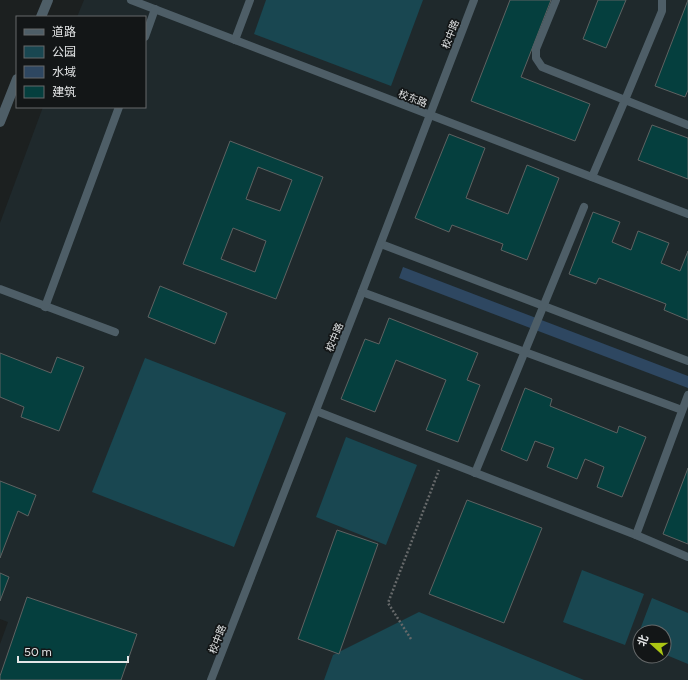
<svg xmlns="http://www.w3.org/2000/svg" width="688" height="680" font-family="Figtree,'Noto Sans SC',sans-serif">
	<style>
		.built { fill: #1f292c; fill-rule: evenodd }
		.green { fill: #194751 }
		.water { fill: #2e4761 }
		.building { fill: #053f3e; stroke: #5e6262; fill-rule: evenodd }
		.lines { fill: none; stroke-linecap: round; stroke-linejoin: round }
		.path { stroke: #66696a; stroke-width: 2.5; stroke-dasharray: 2 2; stroke-linecap: butt }
		.service { stroke: #4e5e67; stroke-width: 8 }
		.tertiary { stroke: #4e5e67; stroke-width: 10 }
		.labels { text-anchor: middle; stroke-width: 3.5; stroke-linejoin: round; paint-order: stroke }
		.street-label { font-size: 10px; fill: #e3e5e6; stroke: #131617 }
	</style>
	<rect width="100%" height="100%" fill="#1c2020"/>
	<path class="built" d="M84,0H688V680H0V644L8,622L0,619V223L43,107H145V17H77ZM640,632H664V656H640Z"/>
	<g class="green">
		<polygon points="266,0 423,0 391,86 254,34"/>
		<polygon points="145,358 286,413 234,547 92,492"/>
		<polygon points="346,437 417,465 386,545 316,517"/>
		<polygon points="582,570 644,594 625,645 563,622"/>
		<polygon points="652,598 688,613 688,664 664,654 664,632 640,632 640,645 635,643"/>
		<polygon points="419,612 584,680 324,680 333,655"/>
	</g>
	<polygon class="water" points="403,267 688,376 688,388 399,278"/>
	<g class="building">
		<polygon points="510,0 551,0 521,77 590,104 575,141 471,101"/>
		<polygon points="598,0 626,0 606,48 583,39"/>
		<polygon points="688,0 688,90 685,97 655,86"/>
		<polygon points="652,125 688,138 688,179 638,160"/>
		<polygon points="449,134 485,148 466,198 508,214 527,165 559,178 527,260 501,250 503,244 452,225 449,232 415,218"/>
		<path d="M230,141L323,177L276,299L183,264ZM258,167L292,180L280,211L246,199ZM233,228L266,241L255,272L221,259Z"/>
		<polygon points="593,212 620,222 612,242 631,250 638,231 669,243 661,263 680,271 688,251 688,320 664,310 666,304 599,278 596,284 569,274"/>
		<polygon points="160,286 227,313 215,344 148,317"/>
		<polygon points="389,318 478,353 467,380 480,385 458,442 426,430 446,380 396,360 375,412 341,399 365,339 379,344"/>
		<polygon points="0,353 51,373 57,357 84,367 59,431 21,417 24,407 0,397"/>
		<polygon points="525,388 552,399 550,406 617,433 619,426 646,437 622,497 597,487 604,467 585,459 577,479 547,467 554,448 535,441 527,461 501,450"/>
		<polygon points="688,468 688,544 663,534"/>
		<polygon points="0,481 36,495 28,516 18,511 0,558"/>
		<polygon points="467,500 542,528 504,623 429,594"/>
		<polygon points="337,530 378,544 339,654 298,639"/>
		<polygon points="0,573 9,577 0,601"/>
		<polygon points="27,597 137,634 121,680 0,680 0,676"/>
	</g>
	<g class="lines">
		<polyline class="path" points="411,639 388,603 439,470"/>
		<g class="service">
			<polyline points="131,0 688,214"/>
			<polyline points="556,0 536,49 536,58 542,67 625,100 688,125"/>
			<polyline points="145,37 155,9"/>
			<polyline points="235,40 250,0"/>
			<polyline points="592,177 625,100 662,11 662,0"/>
			<polyline points="381,244 688,361"/>
			<polyline points="0,289 115,332"/>
			<polyline points="362,292 682,410"/>
			<polyline points="45,307 119,107"/>
			<polyline points="316,411 636,535 688,557"/>
			<polyline points="475,473 584,207"/>
			<polyline points="636,535 688,395"/>
			<polyline points="211,680 362,292 474,0"/>
		</g>
		<g class="tertiary">
			<polyline points="41,17 48,0"/>
			<polyline points="0,122 17,79"/>
		</g>
	</g>
	<g class="labels">
		<g class="street-label">
			<text transform="translate(450 34) rotate(-69)" y="4">校中路</text>
			<text transform="translate(413 98) rotate(21)" y="4">校东路</text>
			<text transform="translate(334 337) rotate(-68)" y="4">校中路</text>
			<text transform="translate(217 639) rotate(-69)" y="4">校中路</text>
		</g>
	</g>
	<rect x="16" y="16" width="130" height="92" fill="#131617" stroke="#66696a"/>
	<rect x="24" y="29" width="20" height="6" fill="#4e5e67" stroke="#66696a"/>
	<text x="52" y="36" font-size="12" fill="#e3e5e6">道路</text>
	<rect x="24" y="46" width="20" height="12" fill="#194751" stroke="#66696a"/>
	<text x="52" y="56" font-size="12" fill="#e3e5e6">公园</text>
	<rect x="24" y="66" width="20" height="12" fill="#2e4761" stroke="#66696a"/>
	<text x="52" y="76" font-size="12" fill="#e3e5e6">水域</text>
	<rect x="24" y="86" width="20" height="12" fill="#053f3e" stroke="#66696a"/>
	<text x="52" y="96" font-size="12" fill="#e3e5e6">建筑</text>
	<g transform="translate(652 644) rotate(291)"><circle r="19" fill="#131617" stroke="#66696a"/>
	<path d="M0-3L7 15L0 10L-7 15Z" fill="#acc613"/>
	<text y="-6" font-size="11" font-weight="bold" text-anchor="middle" fill="#e3e5e6">北</text>
	</g>
	<path d="M18 656v6h110v-6" fill="none" stroke="#e3e5e6" stroke-width="2"/>
	<text x="24" y="656" font-size="12" fill="#e3e5e6" stroke="#131617" stroke-width="3" paint-order="stroke">50 m</text>
</svg>
